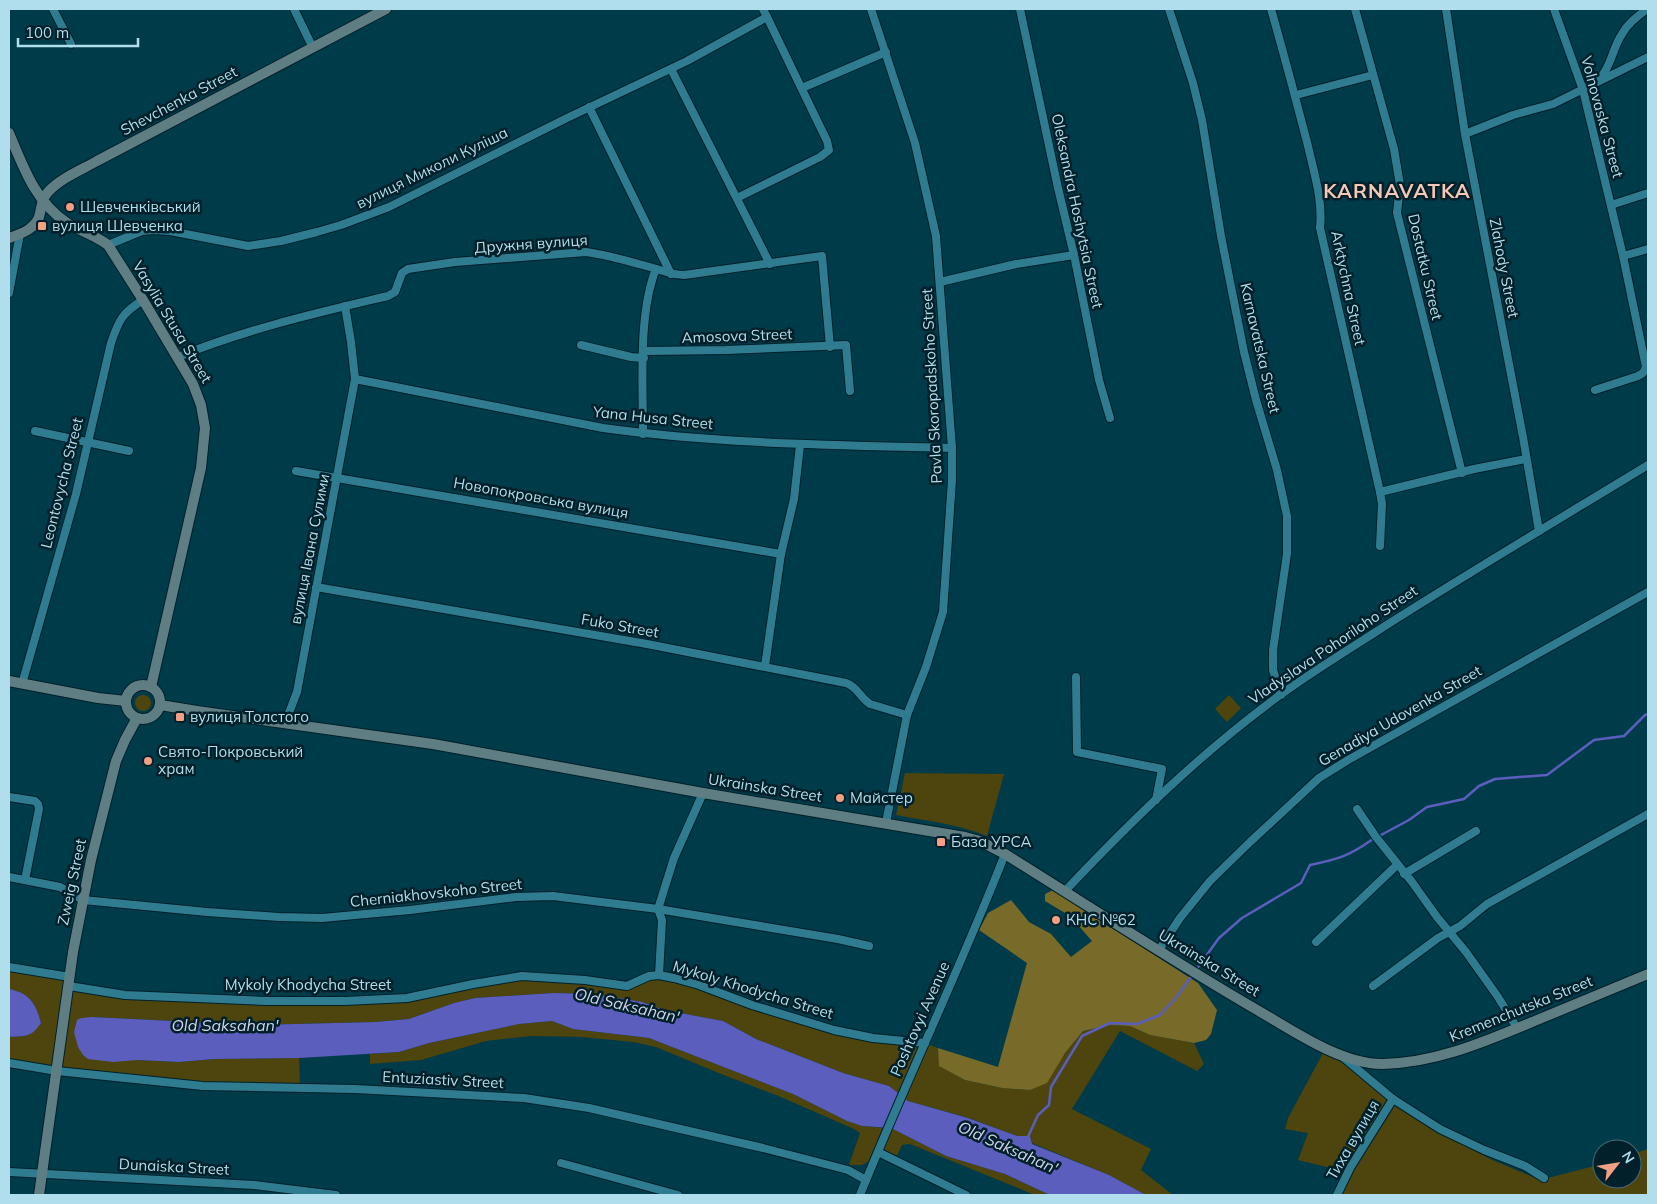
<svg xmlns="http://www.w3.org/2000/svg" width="1657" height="1204" font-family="Mulish,sans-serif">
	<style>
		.green { fill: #4d440e }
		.forest { fill: #786b29 }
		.water { fill: #5b5ebd }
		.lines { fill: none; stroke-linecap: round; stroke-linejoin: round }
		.stream { stroke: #5b5ebd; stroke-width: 2.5 }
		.street-casing { stroke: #012029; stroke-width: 10 }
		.secondary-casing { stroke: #012029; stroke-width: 12 }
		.street { stroke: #2f7c91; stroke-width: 8 }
		.secondary { stroke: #5f7e84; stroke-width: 10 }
		.poi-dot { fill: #f39f83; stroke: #012029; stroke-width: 2 }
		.labels { text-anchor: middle; stroke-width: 5; stroke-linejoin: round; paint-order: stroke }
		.street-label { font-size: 15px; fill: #b1deec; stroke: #012029 }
		.poi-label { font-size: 15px; fill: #b1deec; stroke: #012029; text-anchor: start }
		.water-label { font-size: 16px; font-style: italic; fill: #d0d4ed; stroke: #012029 }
		.district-label { font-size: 20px; font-weight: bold; letter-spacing: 1px; fill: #f7c7b7; stroke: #012029 }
	</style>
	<rect width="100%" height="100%" fill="#003b49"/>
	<g class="green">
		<circle cx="143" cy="703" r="8"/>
		<polygon points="1229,695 1241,708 1227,722 1215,709"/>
		<path d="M905,773L1004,774L987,836C958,824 927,821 896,815Z"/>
		<path d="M9,967L58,974L69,986L125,995L265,1001L407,998L522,976L627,986L659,975L834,1030L922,1043L899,1095L889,1086L843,1073L756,1039L723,1021L664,1010L642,1002L595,994L553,993L475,998L454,1003L409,1019L375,1022L255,1025L92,1017L137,1060L179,1062L214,1059L299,1058L300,1087L203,1086L9,1063V1037L26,1036L41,1023C36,1004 30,993 9,989Z"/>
		<polygon points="552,1021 573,1029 649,1038 793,1094 847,1121 862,1126 885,1128 871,1160 862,1165 849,1165 860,1133 854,1129 776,1095 721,1074 656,1047 633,1042 582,1037 531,1036 486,1041 421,1060 370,1064 370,1054 399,1052 429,1043 519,1024"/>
		<polygon points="1110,1025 1130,1026 1150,1035 1194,1043 1204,1064 1197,1071 1120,1031 1072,1109 1151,1149 1141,1170 1173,1195 1146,1195 1109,1175 1032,1143 1030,1136 1017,1136 969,1118 908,1101 903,1097 927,1044 938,1048 940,1066 965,1080 1002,1088 1030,1090 1065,1053 1083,1031"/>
		<polygon points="1323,1053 1342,1061 1387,1099 1416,1119 1490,1159 1540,1180 1602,1164 1602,1179 1632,1179 1632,1154 1648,1149 1648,1195 1334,1195 1339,1186 1343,1171 1298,1160 1308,1133 1285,1129 1288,1118"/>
		<polygon points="891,1128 946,1156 1005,1174 1050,1195 1035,1195 910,1144 902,1145 896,1158 882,1149"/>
	</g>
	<polygon class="forest" points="1053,890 1198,983 1217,1010 1211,1034 1206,1040 1194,1043 1150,1035 1130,1026 1110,1025 1083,1031 1065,1053 1047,1083 1030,1090 1002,1088 965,1080 939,1066 938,1048 998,1067 1027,963 979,930 988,913 1011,900 1029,922 1051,934 1071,957 1092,941 1070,916 1045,901 1045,894"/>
	<g class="water">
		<path d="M9,989C30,993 36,1004 41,1023C31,1038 25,1036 9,1037Z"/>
		<polygon points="553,993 595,994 642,1002 664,1010 723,1021 756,1039 843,1073 889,1086 908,1101 968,1118 1017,1136 1030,1136 1032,1144 1109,1175 1146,1195 1050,1195 1005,1174 946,1156 891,1128 862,1126 847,1121 793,1094 649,1038 573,1029 552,1021 519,1024 429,1043 399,1052 299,1058 214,1059 179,1062 137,1060 113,1062 88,1059 83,1055 78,1047 74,1032 77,1020 81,1018 92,1017 255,1025 375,1022 409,1019 454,1003 475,998"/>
	</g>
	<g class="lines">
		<g class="stream">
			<polyline points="1381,835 1409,820 1427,807 1464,799 1479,786 1495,779 1547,775 1594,740 1624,736 1645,715 1648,714"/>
			<path d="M1196,970L1219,938L1242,918L1301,883L1310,865C1339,859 1349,856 1373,839"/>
			<polyline points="1027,1139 1038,1115 1049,1105 1051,1087 1082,1036 1110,1023 1137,1024 1160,1015 1175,999 1193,974"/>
		</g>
		<g class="street-casing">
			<g id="street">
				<polyline points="53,9 71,44"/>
				<polyline points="294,9 313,48"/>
				<polyline points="871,9 915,143 936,236 952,448 952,480 943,612 926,667 907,715 886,823"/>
				<polyline points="1020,9 1058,188 1074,255 1099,380 1110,418"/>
				<polyline points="1169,9 1193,83 1202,120 1221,236 1244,352 1256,400 1277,470 1287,516 1287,554 1273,650 1273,670 1281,695"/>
				<path d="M1271,9C1284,54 1296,100 1308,146C1314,173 1323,200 1320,228L1380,492L1382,504L1380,546"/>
				<polyline points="1355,9 1394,149 1400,185 1397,213 1462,473"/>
				<polyline points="1446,9 1465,134 1523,437 1539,531"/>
				<polyline points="1554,9 1583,90 1623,256 1646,367 1643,373 1638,376 1595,390"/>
				<polyline points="671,69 770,264"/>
				<path d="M1599,80C1612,65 1612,49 1622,34C1628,23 1638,16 1647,9"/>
				<polyline points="802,88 886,52"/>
				<polyline points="1296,95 1373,75"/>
				<polyline points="589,107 671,274"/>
				<polyline points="1465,134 1513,115 1553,104 1648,57"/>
				<polyline points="737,198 820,157 829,150 827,141 767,17"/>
				<polyline points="1611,205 1648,193"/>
				<polyline points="108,245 142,231 154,230 170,231 248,246 281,241 317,232 341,225 389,207 567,118 687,61 767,17 763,9"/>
				<polyline points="1623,256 1648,249"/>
				<polyline points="940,282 1016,264 1074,255"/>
				<polyline points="9,293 20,234"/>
				<polyline points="581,345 631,357 644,358"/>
				<polyline points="644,351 726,350 846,345 850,391"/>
				<path d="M178,357C246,329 317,313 388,296L395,292L402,273L408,269L455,262L586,252C609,255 631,262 653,268C664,271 672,275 684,275L822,256L830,347"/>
				<path d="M355,379L603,428C719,444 836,445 952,448"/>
				<polyline points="35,431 129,451"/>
				<path d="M643,434C643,385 638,313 656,269"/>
				<polyline points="296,471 781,554"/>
				<polyline points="1380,492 1474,469 1526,459"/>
				<path d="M316,587L647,644L846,683C858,687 860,698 870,704L907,715"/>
				<polyline points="765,666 781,554 794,499 800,445"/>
				<polyline points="1076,677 1077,752 1162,769 1156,800"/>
				<path d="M22,684L76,494L111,343C119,320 122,313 143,300"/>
				<polyline points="285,723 297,692 355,379 351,342 345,306"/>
				<polyline points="9,797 35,801 38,804 39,809 25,880"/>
				<polyline points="1357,809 1376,837 1412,882 1437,917 1466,952 1498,997 1517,1028"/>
				<polyline points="1404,874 1476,831"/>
				<polyline points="9,877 60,887 83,900 207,912 279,917 322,918 410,910 516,897 553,896 658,909 838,939 869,946"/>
				<path d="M1065,891C1132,820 1202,752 1280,695C1309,674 1341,654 1371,635C1463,576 1556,521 1648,465"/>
				<polyline points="1316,942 1397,865"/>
				<polyline points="1159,950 1180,918 1210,881 1250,842 1319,778 1348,760 1648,592"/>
				<polyline points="9,967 70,977"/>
				<polyline points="659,975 662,920 658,909 674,858 703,793"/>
				<polyline points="69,986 125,995 265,1001 345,1001 407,998 473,984 522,976 585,980 627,986 649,976 659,975 674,978 699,985 752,1005 834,1030 873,1038 925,1043"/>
				<polyline points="1373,986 1438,938 1460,926 1487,904 1648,814"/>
				<polyline points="1344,1058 1393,1099 1440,1129 1484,1150 1525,1166 1544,1178"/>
				<polyline points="9,1063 57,1071 203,1086 355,1089 524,1098 589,1108 763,1148 848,1170 866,1180"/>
				<polyline points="878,1152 966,1195"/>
				<polyline points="561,1163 678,1195"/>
				<polyline points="9,1172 254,1185 336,1195"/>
				<path d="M860,1195C906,1081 960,969 1005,854"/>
				<polyline points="1337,1195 1350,1168 1393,1099"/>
			</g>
		</g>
		<g class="secondary-casing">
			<g id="secondary">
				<path d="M9,133C23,166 35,202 67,223C80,231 95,235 108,245L143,300L193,384L201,405L205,428L201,468L151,687"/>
				<path d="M9,238C21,234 38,228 40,213C42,204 42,199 48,192C61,178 81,170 97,161L386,9"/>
				<polyline points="9,681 98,698 126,701"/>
				<circle cx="143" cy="702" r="17"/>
				<path d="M160,705L197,711L433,744L703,793L965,837L980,841L1005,854C1087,905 1168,958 1252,1007C1289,1028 1339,1064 1382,1064C1437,1063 1486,1041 1537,1020C1574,1005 1611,989 1648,974"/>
				<polyline points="39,1195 73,952 91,860 116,761 125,740 137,718"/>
			</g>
		</g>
		<use href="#street" class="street"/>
		<use href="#secondary" class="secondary"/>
	</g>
	<g class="poi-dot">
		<circle cx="70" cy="207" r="5"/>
		<rect x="37" y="221" width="10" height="10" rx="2.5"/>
		<rect x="175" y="712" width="10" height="10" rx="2.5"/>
		<circle cx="148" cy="761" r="5"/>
		<circle cx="840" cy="798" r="5"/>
		<rect x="936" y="837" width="10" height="10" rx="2.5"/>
		<circle cx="1056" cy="920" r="5"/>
	</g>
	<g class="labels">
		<g class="street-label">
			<text transform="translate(179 101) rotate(-28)" y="5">Shevchenka Street</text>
			<text transform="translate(1602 117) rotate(75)" y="5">Volnovaska Street</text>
			<text transform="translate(432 168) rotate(-26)" y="5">вулиця Миколи Куліша</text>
			<text transform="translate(1077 211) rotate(78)" y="5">Oleksandra Hoshytsia Street</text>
			<text transform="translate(531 244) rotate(-4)" y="5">Дружня вулиця</text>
			<text transform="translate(1425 267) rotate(77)" y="5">Dostatku Street</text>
			<text transform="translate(1504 268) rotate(79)" y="5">Zlahody Street</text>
			<text transform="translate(1348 288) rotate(78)" y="5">Arktychna Street</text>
			<text transform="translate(172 322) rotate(59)" y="5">Vasylia Stusa Street</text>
			<text transform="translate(737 336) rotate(-2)" y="5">Amosova Street</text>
			<text transform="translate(1260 348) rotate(77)" y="5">Karnavatska Street</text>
			<text transform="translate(932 386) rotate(-93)" y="5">Pavla Skoropadskoho Street</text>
			<text transform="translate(653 418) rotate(6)" y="5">Yana Husa Street</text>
			<text transform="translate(62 483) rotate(-76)" y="5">Leontovycha Street</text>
			<text transform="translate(541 498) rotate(10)" y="5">Новопокровська вулиця</text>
			<text transform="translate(310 549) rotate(-79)" y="5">вулиця Івана Сулими</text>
			<text transform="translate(620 626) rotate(10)" y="5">Fuko Street</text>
			<text transform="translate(1333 645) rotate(-34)" y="5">Vladyslava Pohoriloho Street</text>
			<text transform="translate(1400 716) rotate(-30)" y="5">Genadiya Udovenka Street</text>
			<text transform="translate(765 788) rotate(9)" y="5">Ukrainska Street</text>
			<text transform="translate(72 882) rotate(-78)" y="5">Zweig Street</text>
			<text transform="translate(436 893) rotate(-6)" y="5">Cherniakhovskoho Street</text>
			<text transform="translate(1209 963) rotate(31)" y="5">Ukrainska Street</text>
			<text x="308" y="990">Mykoly Khodycha Street</text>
			<text transform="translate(753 990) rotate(17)" y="5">Mykoly Khodycha Street</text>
			<text transform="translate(1521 1009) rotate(-22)" y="5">Kremenchutska Street</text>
			<text transform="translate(920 1019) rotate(-66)" y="5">Poshtovyi Avenue</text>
			<text transform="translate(443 1080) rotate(3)" y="5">Entuziastiv Street</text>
			<text transform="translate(1353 1140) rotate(-60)" y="5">Тиха вулиця</text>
			<text transform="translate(174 1167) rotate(3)" y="5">Dunaiska Street</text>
		</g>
		<g class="poi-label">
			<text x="80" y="212">Шевченківський</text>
			<text x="52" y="231">вулиця Шевченка</text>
			<text x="190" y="722">вулиця Толстого</text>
			<text x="158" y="757">Свято-Покровський<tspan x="158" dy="17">храм</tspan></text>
			<text x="850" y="803">Майстер</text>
			<text x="951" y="847">База УРСА</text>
			<text x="1066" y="925">КНС №62</text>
		</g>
		<g class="water-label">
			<text transform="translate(627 1005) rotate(13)" y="6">Old Saksahan'</text>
			<text x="225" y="1031">Old Saksahan'</text>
			<text transform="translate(1008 1147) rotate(24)" y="6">Old Saksahan'</text>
		</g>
		<g class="district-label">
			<text x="1397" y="198">KARNAVATKA</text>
		</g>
	</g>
	<rect width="1657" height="1204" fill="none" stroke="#b1deec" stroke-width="20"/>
	<g transform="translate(1617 1164) rotate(59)"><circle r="24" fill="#012029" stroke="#476c77"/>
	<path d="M0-4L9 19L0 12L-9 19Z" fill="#f39f83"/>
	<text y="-8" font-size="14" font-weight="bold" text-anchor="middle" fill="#b1deec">N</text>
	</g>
	<path d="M18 38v8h120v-8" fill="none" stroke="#b1deec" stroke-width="2.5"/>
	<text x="25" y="38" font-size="15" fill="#b1deec" stroke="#012029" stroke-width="4" paint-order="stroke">100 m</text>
</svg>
